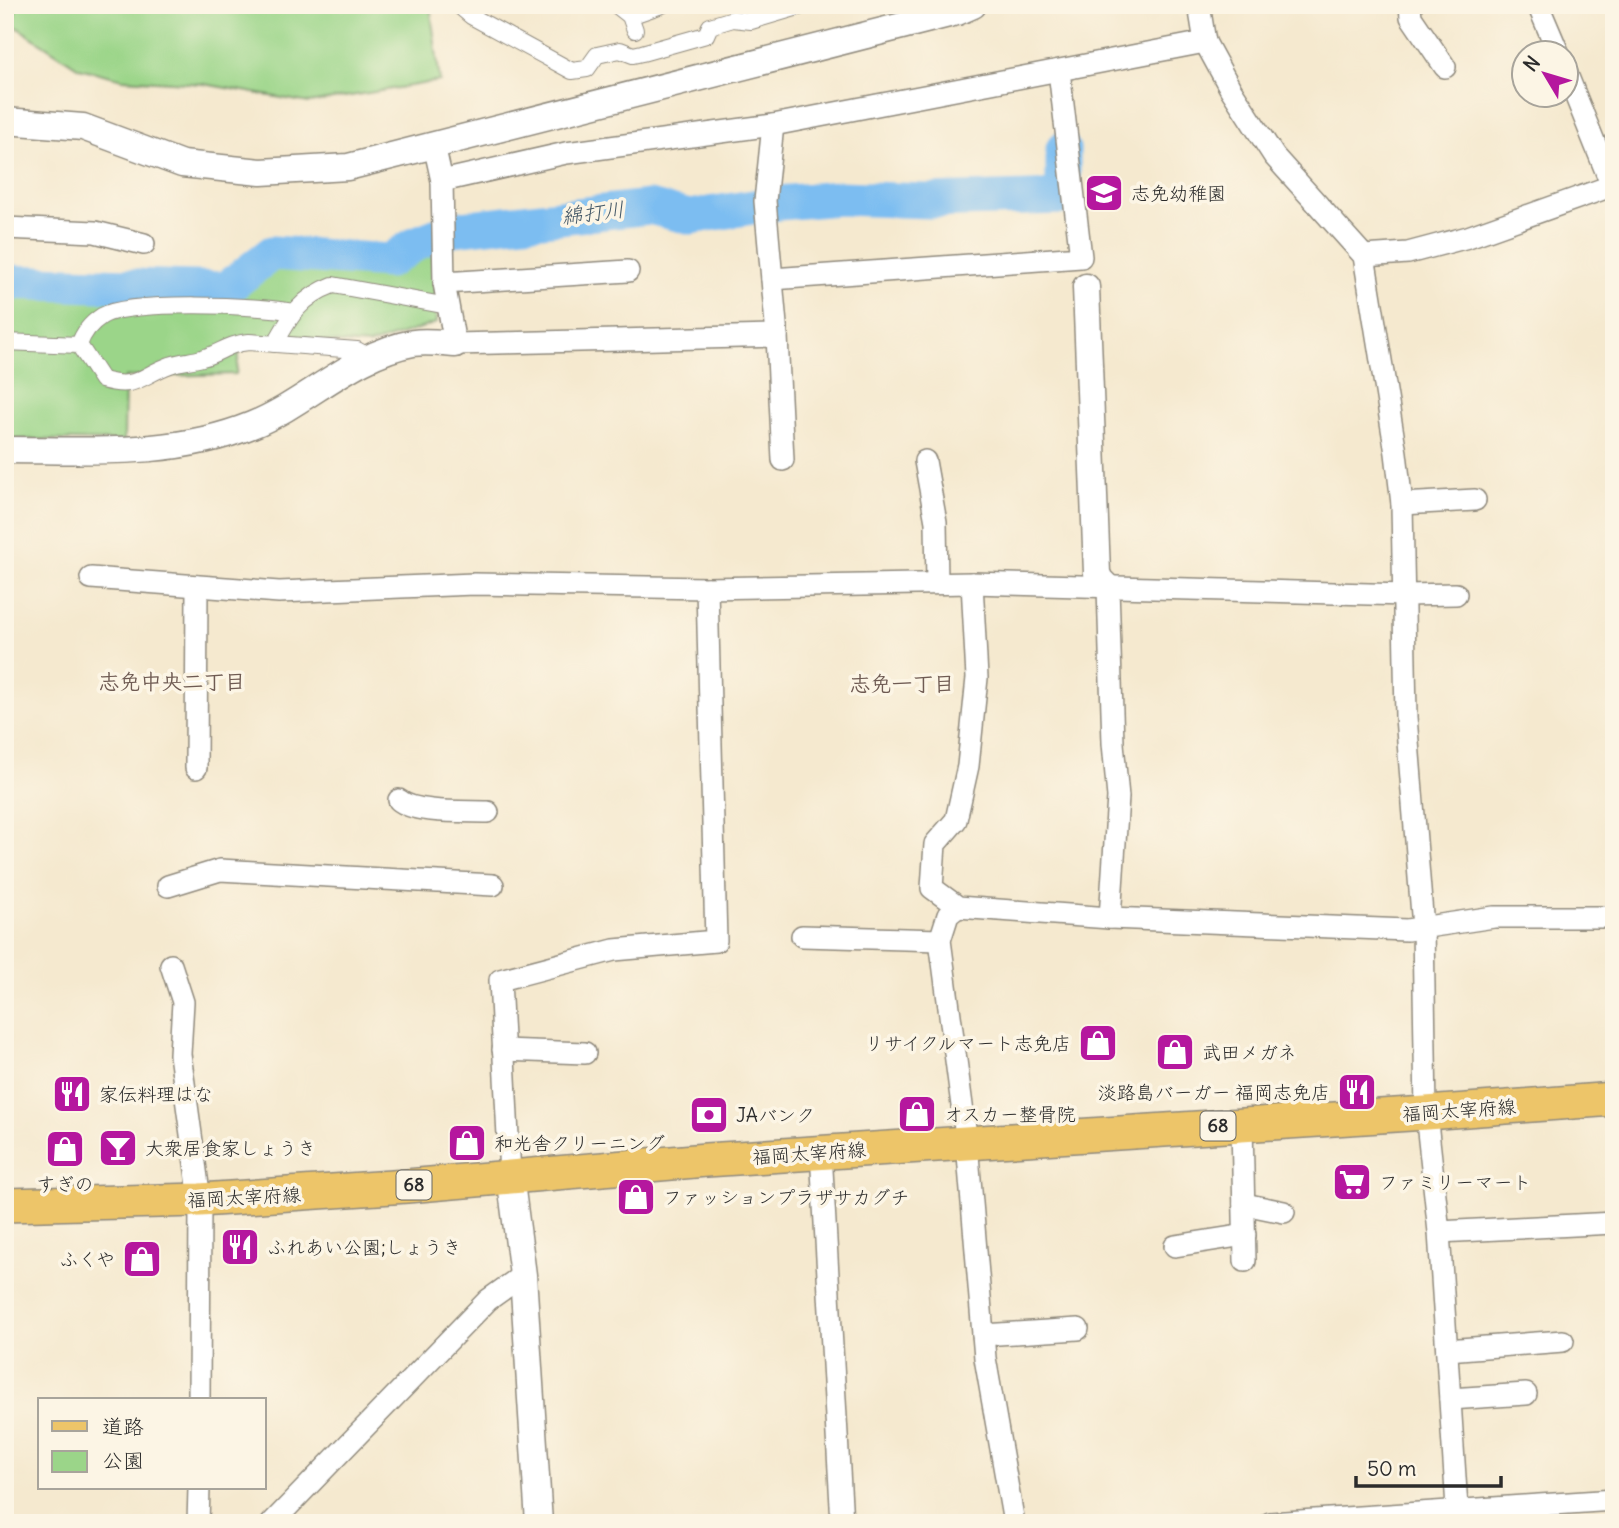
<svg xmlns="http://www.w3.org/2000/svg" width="1619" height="1528" font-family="Delius,'Klee One',sans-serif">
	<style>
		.green { fill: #9bd589; stroke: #63805a; stroke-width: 2 }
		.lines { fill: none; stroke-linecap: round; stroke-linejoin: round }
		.river { stroke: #7bbdf1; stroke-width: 35 }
		.pedestrian-casing { stroke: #908a7d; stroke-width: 18 }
		.minor-casing { stroke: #908a7d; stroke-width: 24 }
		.tertiary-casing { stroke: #908a7d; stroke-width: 29 }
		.primary-casing { stroke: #908a7d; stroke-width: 36 }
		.pedestrian { stroke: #fff; stroke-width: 16 }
		.minor { stroke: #fff; stroke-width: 21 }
		.tertiary { stroke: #fff; stroke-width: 26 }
		.primary { stroke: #edc569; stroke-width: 33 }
		.labels { text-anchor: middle; stroke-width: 7; stroke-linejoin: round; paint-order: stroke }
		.shield { fill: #fcf5e5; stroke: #6a6863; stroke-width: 2 }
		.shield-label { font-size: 18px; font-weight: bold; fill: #2b2b2b }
		.poi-label { font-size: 19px; fill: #2b2b2b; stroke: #fcf5e5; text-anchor: start }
		.street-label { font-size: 19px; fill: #2b2b2b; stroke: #fcf5e5 }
		.water-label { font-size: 21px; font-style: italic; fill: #435766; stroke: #fcf5e5 }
		.neighbourhood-label { font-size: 21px; font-weight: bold; fill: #6f5b53; stroke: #fcf5e5 }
	</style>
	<rect width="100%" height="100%" fill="#fcf5e5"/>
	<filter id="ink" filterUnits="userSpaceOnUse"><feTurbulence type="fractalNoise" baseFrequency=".0143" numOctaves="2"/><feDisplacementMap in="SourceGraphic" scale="14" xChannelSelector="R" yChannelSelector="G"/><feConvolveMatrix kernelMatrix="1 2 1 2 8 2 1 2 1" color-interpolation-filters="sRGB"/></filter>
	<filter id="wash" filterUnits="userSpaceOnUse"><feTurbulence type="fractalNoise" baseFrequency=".00686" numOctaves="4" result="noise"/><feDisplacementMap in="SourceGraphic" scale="28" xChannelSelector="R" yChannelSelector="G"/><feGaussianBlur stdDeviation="1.57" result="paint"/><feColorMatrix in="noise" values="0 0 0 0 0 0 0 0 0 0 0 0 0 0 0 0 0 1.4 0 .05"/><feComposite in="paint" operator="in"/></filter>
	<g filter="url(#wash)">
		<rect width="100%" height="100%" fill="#f5e9cf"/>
		<g class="green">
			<polygon points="17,5 430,5 440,81 309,103 204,84 123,79 79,68 12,24"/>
			<polygon points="435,239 436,323 369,345 242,336 236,374 125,377 124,441 5,439 5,278 232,294 275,256 401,262"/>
		</g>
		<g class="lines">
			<polyline class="river" points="5,282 226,289 272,253 389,261 417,243 453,229 649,207 690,217 778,203 839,198 929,201 1063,197 1063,149"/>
		</g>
	</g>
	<g filter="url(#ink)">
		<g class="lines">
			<g class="pedestrian-casing">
				<g id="pedestrian">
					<polyline points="458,5 471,16 572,71 587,69 597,55 620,50 633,55 642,53 706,35 710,26 733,19 751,21 805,5"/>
					<polyline points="616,5 630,16 635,30"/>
					<polyline points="630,16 662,5"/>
					<path d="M5,342L79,345L102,380C137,390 140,376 170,365C180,361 192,361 202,358C221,353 227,344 249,342L357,350L371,358"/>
					<path d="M275,344C291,315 301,297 333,285L448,306"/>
					<path d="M79,345C83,333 91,323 102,316C129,300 261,305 294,312"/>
				</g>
			</g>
			<g class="minor-casing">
				<g id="minor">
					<polyline points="1199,5 1205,42 1230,88 1274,156 1364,256 1396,453 1402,504 1406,717 1423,927 1426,1113 1439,1232 1458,1523"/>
					<polyline points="1410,5 1411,17 1445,67"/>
					<polyline points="1538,5 1558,52"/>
					<polyline points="1566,72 1614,191"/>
					<polyline points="773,125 765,201 777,336 783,460"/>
					<polyline points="434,145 442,181 444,283 455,344 777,336"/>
					<polyline points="442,181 566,153 773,125 1205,42"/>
					<polyline points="5,228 95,232 144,244"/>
					<polyline points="1364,256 1408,253 1468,237 1614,185"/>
					<polyline points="772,279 1081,257 1059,71"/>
					<polyline points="444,283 628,271"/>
					<polyline points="925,461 936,522 937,583"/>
					<polyline points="1402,504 1475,500"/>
					<polyline points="91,578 279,592 474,584 707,588 972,583 1405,595 1456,594"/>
					<polyline points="972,583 977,678 968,766 956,820 935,844 932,888 958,907 1110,918 1407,930 1494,917 1614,917"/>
					<polyline points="1108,588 1113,743 1118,797 1110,918"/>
					<polyline points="196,768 197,586"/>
					<path d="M399,800C415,814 466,811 488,812"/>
					<polyline points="168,886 220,870 493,885"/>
					<polyline points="958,907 948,915 940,940 967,1143 985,1358 1014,1523"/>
					<polyline points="802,936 940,940"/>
					<polyline points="171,965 183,1002 180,1054 200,1200 199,1400"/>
					<polyline points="503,1050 585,1053"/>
					<polyline points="1242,1125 1245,1261"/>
					<polyline points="821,1152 842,1523"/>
					<polyline points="510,1175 500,980 614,950 716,941 707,588"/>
					<polyline points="1244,1204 1284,1212"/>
					<polyline points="1439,1232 1614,1223"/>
					<polyline points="1175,1246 1245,1235"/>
					<polyline points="983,1335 1078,1329"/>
					<polyline points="1447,1350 1563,1341"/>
					<polyline points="1450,1399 1526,1394"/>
					<polyline points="198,1523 199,1488"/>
					<polyline points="272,1523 488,1300 523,1275"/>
					<polyline points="1270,1523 1614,1500"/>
				</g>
			</g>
			<g class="tertiary-casing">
				<g id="tertiary">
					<polyline points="5,121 83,127 182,164 261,172 348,167 957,12 973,5"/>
					<polyline points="1086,287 1097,573 1100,580 1108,588"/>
					<path d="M5,450C88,450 174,457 252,425C307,403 352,354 413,343C426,341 441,343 455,344"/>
					<polyline points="510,1175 523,1275 539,1523"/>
				</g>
			</g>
			<g class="primary-casing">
				<polyline id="primary" points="5,1205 200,1200 407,1186 706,1160 1426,1113 1614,1099"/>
			</g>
			<use href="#pedestrian" class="pedestrian"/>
			<use href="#minor" class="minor"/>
			<use href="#tertiary" class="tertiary"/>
			<use href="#primary" class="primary"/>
		</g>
	</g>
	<defs>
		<g id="school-square" transform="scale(2.0125)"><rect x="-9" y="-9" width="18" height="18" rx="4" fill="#b5179e" stroke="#fcf5e5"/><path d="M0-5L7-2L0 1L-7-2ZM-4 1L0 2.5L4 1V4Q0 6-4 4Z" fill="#fff"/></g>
		<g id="shop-square" transform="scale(2.0125)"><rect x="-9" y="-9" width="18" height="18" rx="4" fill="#b5179e" stroke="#fcf5e5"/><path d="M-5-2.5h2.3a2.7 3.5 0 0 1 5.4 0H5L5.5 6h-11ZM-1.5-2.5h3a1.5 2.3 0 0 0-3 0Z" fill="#fff"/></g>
		<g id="restaurant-square" transform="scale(2.0125)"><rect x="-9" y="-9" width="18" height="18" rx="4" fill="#b5179e" stroke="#fcf5e5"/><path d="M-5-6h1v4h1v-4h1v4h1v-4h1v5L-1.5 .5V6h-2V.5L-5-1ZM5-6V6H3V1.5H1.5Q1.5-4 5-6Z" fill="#fff"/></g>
		<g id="bank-square" transform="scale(2.0125)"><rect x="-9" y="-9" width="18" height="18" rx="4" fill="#b5179e" stroke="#fcf5e5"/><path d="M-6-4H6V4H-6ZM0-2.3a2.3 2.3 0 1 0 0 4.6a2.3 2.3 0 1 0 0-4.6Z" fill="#fff"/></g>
		<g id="bar-square" transform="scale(2.0125)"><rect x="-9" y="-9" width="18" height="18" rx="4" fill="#b5179e" stroke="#fcf5e5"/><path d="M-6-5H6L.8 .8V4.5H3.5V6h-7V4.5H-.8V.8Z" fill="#fff"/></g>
		<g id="supermarket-square" transform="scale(2.0125)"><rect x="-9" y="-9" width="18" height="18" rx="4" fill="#b5179e" stroke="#fcf5e5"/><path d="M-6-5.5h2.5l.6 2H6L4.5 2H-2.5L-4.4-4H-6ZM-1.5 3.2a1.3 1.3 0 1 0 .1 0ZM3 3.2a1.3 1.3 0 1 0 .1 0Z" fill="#fff"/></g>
	</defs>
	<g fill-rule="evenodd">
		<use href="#school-square" x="1104" y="193"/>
		<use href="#shop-square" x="1098" y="1043"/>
		<use href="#shop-square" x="1175" y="1052"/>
		<use href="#restaurant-square" x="1357" y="1092"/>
		<use href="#restaurant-square" x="72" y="1094"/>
		<use href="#shop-square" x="917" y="1114"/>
		<use href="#bank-square" x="709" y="1115"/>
		<use href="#shop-square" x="467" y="1143"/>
		<use href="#bar-square" x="118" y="1148"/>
		<use href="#shop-square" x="65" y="1149"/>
		<use href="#supermarket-square" x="1352" y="1182"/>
		<use href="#shop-square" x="636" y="1197"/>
		<use href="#restaurant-square" x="240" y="1247"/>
		<use href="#shop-square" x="142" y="1259"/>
	</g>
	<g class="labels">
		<g class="shield">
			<rect x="1200.5" y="1111.5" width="35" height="29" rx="5"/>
			<rect x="396.5" y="1170.5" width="35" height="29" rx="5"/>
		</g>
		<g class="shield-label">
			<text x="1218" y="1132">68</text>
			<text x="414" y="1191">68</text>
		</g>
		<g class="poi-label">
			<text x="1131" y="200">志免幼稚園</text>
			<text x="1071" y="1050" text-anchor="end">リサイクルマート志免店</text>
			<text x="1202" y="1059">武田メガネ</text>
			<text x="1330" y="1099" text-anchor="end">淡路島バーガー 福岡志免店</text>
			<text x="99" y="1101">家伝料理はな</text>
			<text x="944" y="1121">オスカー整骨院</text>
			<text x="736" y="1122">JAバンク</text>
			<text x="494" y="1150">和光舎クリーニング</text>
			<text x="145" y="1155">大衆居食家しょうき</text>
			<text x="1379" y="1189">ファミリーマート</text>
			<text x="65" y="1191" text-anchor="middle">すぎの</text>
			<text x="663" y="1204">ファッションプラザサカグチ</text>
			<text x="267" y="1254">ふれあい公園;しょうき</text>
			<text x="115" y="1266" text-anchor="end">ふくや</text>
		</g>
		<g class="street-label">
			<text transform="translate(1459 1110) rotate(-4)" y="7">福岡太宰府線</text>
			<text transform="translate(809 1153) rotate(-4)" y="7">福岡太宰府線</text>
			<text transform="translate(244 1197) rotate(-3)" y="7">福岡太宰府線</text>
		</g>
		<g class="water-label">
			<text transform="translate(593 213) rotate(-7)" y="7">綿打川</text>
		</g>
		<g class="neighbourhood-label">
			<text x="172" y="689">志免中央二丁目</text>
			<text x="902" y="691">志免一丁目</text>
		</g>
	</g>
	<rect width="1619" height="1528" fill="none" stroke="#fcf5e5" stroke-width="28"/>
	<rect x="38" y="1398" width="228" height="91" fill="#fcf5e5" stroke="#a8a49b" stroke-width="2"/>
	<rect x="52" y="1421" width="35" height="10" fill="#edc569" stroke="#a8a49b" stroke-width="2"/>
	<text x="102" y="1434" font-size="21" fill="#2b2b2b">道路</text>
	<rect x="52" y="1451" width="35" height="21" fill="#9bd589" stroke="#a8a49b" stroke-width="2"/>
	<text x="102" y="1468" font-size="21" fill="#2b2b2b">公園</text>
	<g transform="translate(1545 74) rotate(308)"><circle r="33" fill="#fcf5e5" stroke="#a8a49b" stroke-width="2"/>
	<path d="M0-5L12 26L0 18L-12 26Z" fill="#b5179e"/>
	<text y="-10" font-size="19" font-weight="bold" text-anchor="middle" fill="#2b2b2b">N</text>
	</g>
	<path d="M1356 1476v10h145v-10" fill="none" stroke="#2b2b2b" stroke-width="3.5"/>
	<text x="1367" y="1476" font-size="21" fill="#2b2b2b" stroke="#fcf5e5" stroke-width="5" paint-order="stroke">50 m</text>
</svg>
